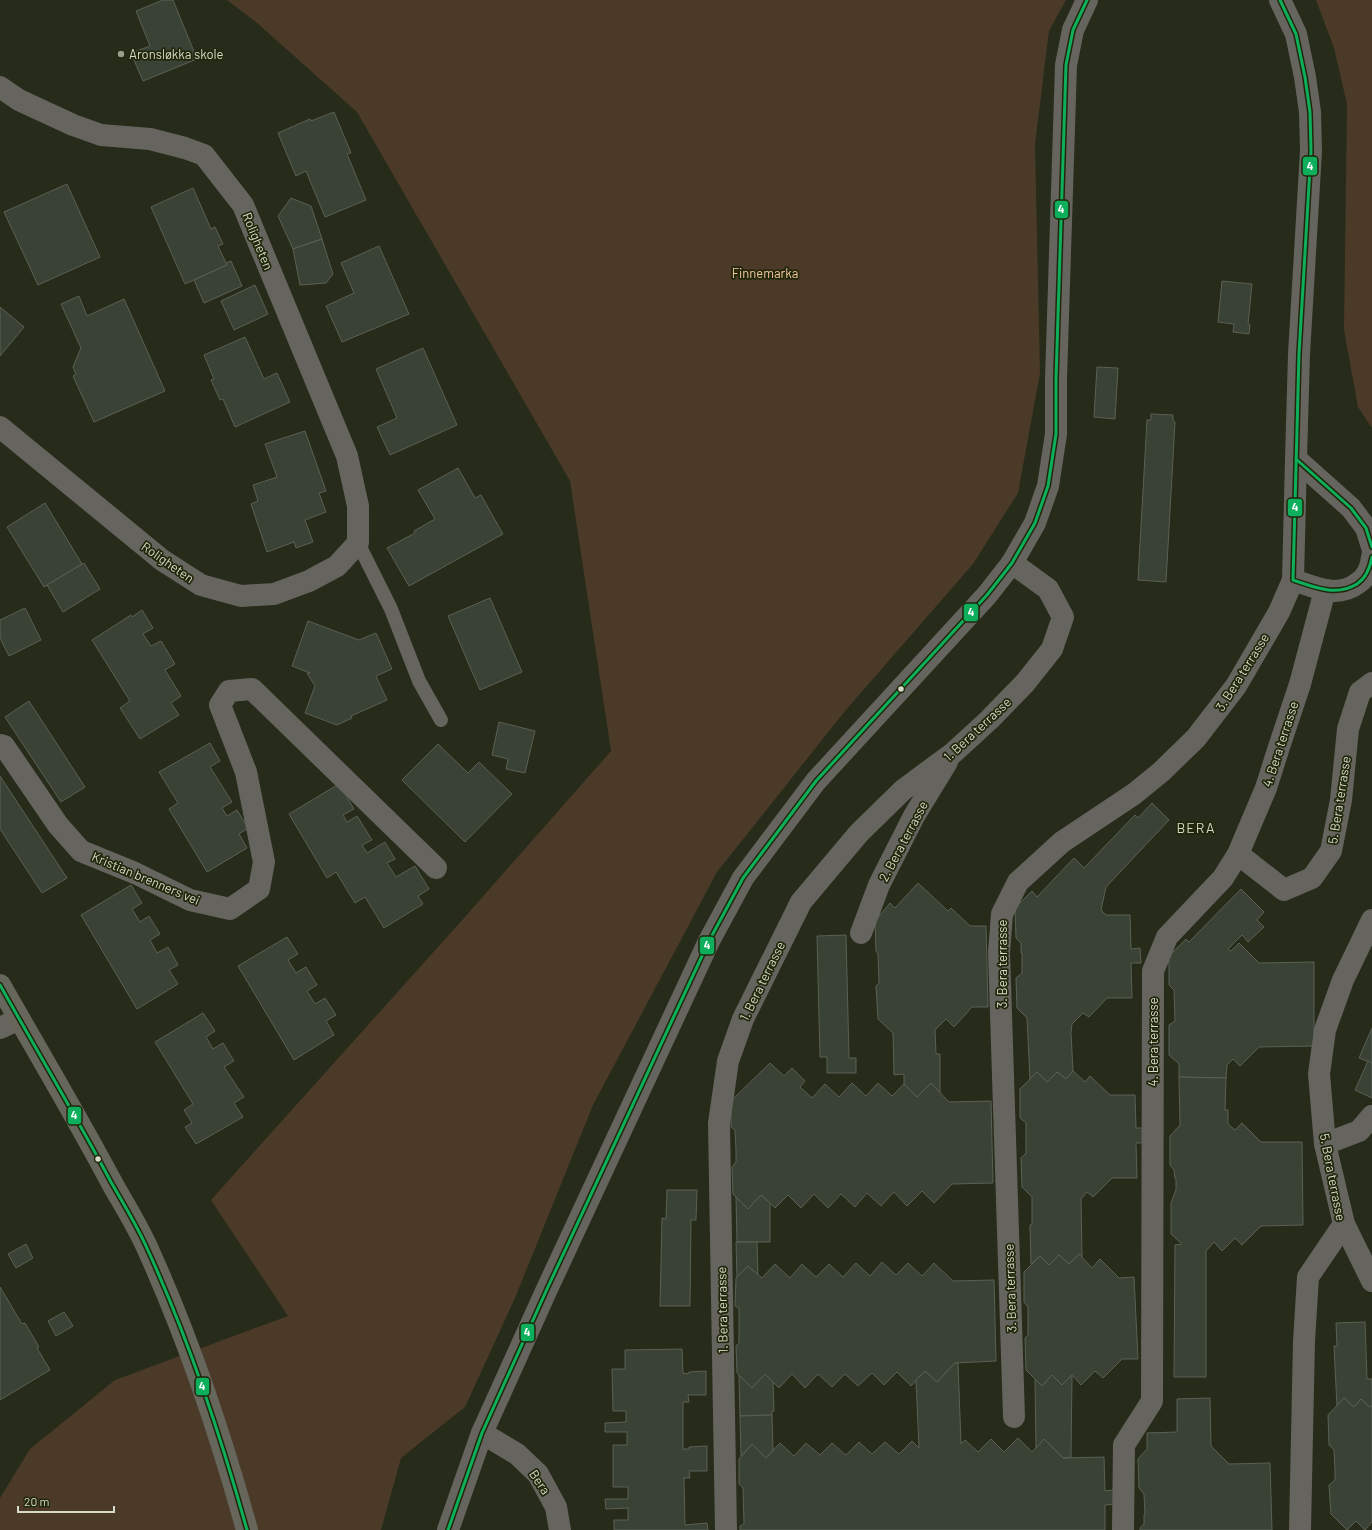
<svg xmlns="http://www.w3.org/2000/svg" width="1372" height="1530" font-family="Barlow,sans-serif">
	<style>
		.green { fill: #4b3a28 }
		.building { fill: #3a4236; stroke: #5a6154 }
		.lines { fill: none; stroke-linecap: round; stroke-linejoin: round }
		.service { stroke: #65645e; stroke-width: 14 }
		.minor { stroke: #65645e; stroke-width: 22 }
		.tertiary { stroke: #65645e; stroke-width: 22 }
		.secondary { stroke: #67665d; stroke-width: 22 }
		.bus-1-casing { stroke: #21270a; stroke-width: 6 }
		.bus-1 { stroke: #0daf5c; stroke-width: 3 }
		.poi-dot { fill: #989d8c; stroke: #21270a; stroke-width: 1.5 }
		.bus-dot { fill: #d5dac9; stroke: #21270a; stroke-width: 1.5 }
		.labels { text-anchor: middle; stroke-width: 3.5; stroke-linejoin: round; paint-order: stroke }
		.poi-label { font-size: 13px; fill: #d5dac9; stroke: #21270a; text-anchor: start }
		.street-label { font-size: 13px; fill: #d5dac9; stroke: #21270a }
		.park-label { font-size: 13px; fill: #fccba2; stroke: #21270a }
		.neighbourhood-label { font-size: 14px; letter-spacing: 1px; fill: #d5dac9; stroke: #21270a }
		.line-badge { stroke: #21270a; stroke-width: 1.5 }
		.badge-label { font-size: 11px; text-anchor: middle; font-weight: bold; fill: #fff }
	</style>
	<rect width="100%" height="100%" fill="#272b1a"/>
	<g class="green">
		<polygon points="227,0 1066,0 1049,31 1035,144 1040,373 1018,493 973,564 845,711 717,872 593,1105 515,1298 465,1407 401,1458 381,1530 0,1530 0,1498 30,1449 115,1380 288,1316 211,1200 464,918 611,751 570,481 357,112 256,22"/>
		<polygon points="1316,0 1372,0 1372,428 1358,407 1344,330 1347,104 1334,48"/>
	</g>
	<g class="building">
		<polygon points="163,0 173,0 197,59 143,81 131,53 150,46 136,11"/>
		<polygon points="334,112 351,153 347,154 366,200 325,217 306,171 296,176 278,133 310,119 311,121"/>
		<polygon points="67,184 100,257 38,285 4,212"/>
		<polygon points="193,188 211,229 215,227 223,244 218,246 227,265 185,284 151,207"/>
		<polygon points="291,198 311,206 322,239 293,249 278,216"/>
		<polygon points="322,239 333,274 326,283 300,285 293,249"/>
		<polygon points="379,246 409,314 342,342 326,306 354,293 341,263"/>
		<polygon points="231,261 242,286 204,303 194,280 227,265 226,263"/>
		<polygon points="1222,281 1252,284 1248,324 1250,325 1249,334 1233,332 1234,324 1218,322"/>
		<polygon points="255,285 268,314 234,330 221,301"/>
		<polygon points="79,296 87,316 124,299 165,391 94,422 73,376 76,374 73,367 81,348 61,304"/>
		<polygon points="0,307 24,327 0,356"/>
		<polygon points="245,337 264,379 277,373 290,402 235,427 223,399 220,400 211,380 214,379 204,355"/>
		<polygon points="423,348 457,425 390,455 377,427 397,418 376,369"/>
		<polygon points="1097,367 1118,368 1115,419 1094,417"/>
		<polygon points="1151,414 1173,415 1173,421 1175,422 1166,582 1138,580 1147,420 1151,420"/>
		<polygon points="305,431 326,491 319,493 326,512 305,520 313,542 296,548 294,542 267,552 251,504 258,501 253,485 277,477 265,444"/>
		<polygon points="458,468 475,498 481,495 503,534 409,586 387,548 415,533 414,531 435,519 418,490"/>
		<polygon points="45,503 82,564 44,587 7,527"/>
		<polygon points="84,563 100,589 63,612 47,585"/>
		<polygon points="490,598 522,672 480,690 448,616"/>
		<polygon points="25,608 41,640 9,656 0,638 0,620"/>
		<polygon points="142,610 153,628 143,634 151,646 161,641 175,664 165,670 181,696 171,703 179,715 140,739 120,708 130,701 92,640 131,615 132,617"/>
		<polygon points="308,621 359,640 376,633 392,669 376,676 387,700 351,716 352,718 337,725 305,713 315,686 307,673 310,673 292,666"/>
		<polygon points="29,701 85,787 61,802 5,717"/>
		<polygon points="499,722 535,731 525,773 506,769 508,759 492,755"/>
		<polygon points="210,743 220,761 210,767 232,802 222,808 227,816 237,810 248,828 239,834 247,848 207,872 169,809 178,803 159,772"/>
		<polygon points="438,744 468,773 479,762 512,794 465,842 402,780"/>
		<polygon points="0,776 67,878 42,893 0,829"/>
		<polygon points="339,784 354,809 343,815 347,822 357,816 372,840 362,845 367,853 385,842 395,859 387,863 396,877 415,866 429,889 418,896 423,904 384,928 365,897 355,903 336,872 327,878 289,814"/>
		<polygon points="1152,803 1169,820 1106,887 1101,910 1106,915 1130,915 1131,949 1140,948 1141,963 1131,963 1132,998 1107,998 1089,1017 1083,1013 1072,1024 1071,1033 1073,1071 1066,1079 1057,1072 1047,1082 1037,1072 1030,1079 1027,1018 1017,1008 1016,978 1022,973 1022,953 1021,953 1021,943 1016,938 1015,908 1032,891 1037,897 1074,858 1084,868 1135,815 1138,818"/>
		<polygon points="918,883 948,911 951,908 970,926 986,926 988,1007 972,1007 954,1027 946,1019 935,1030 936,1054 940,1054 940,1093 931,1083 917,1097 904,1084 904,1074 894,1075 893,1033 878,1019 876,986 879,983 878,954 876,951 875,921 890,903 895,908"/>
		<polygon points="131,885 142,903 132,909 140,922 149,916 160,934 150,940 157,953 168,947 178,965 169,970 178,984 137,1009 81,915"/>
		<polygon points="1241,889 1264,912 1257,920 1264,927 1248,942 1242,935 1228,949 1231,951 1239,943 1259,963 1314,962 1314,1046 1259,1047 1240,1066 1233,1059 1227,1065 1226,1078 1179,1077 1179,1064 1169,1055 1169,1025 1175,1021 1174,990 1169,985 1169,956 1186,939 1189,942"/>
		<polygon points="846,935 849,1058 856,1058 856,1073 827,1073 827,1057 820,1057 817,936"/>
		<polygon points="287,937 298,954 288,960 296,973 306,967 317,985 307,991 315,1004 325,998 336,1015 326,1021 334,1035 294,1060 238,966"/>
		<polygon points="203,1013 215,1031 206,1037 213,1049 223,1043 234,1061 224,1067 244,1097 234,1103 243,1117 196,1144 185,1127 192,1123 184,1110 193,1104 155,1042"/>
		<polygon points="1372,1028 1372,1063 1359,1058"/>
		<polygon points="1368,1061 1372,1063 1372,1098 1355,1090"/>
		<polygon points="770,1063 784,1076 792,1068 805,1081 800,1087 812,1098 825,1084 839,1097 852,1083 866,1096 878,1083 892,1096 904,1084 917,1097 931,1083 949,1102 991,1101 993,1183 952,1184 934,1203 922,1191 907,1206 894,1192 881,1206 867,1193 855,1207 841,1194 828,1208 814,1194 801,1208 788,1195 775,1208 761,1195 748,1209 733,1194 732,1167 736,1162 736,1151 735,1130 731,1127 731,1101"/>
		<polygon points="1073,1071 1085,1082 1090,1076 1110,1095 1135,1095 1136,1128 1144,1128 1145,1143 1136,1143 1137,1178 1112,1178 1093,1197 1087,1192 1081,1199 1082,1258 1079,1254 1069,1264 1059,1255 1049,1265 1040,1256 1031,1264 1030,1225 1032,1225 1032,1197 1022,1187 1021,1158 1026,1153 1026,1123 1020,1118 1020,1089 1037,1072 1047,1082 1057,1072 1066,1079"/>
		<polygon points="1179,1077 1226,1078 1225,1110 1228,1110 1228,1124 1235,1130 1242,1123 1261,1142 1302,1142 1303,1225 1261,1226 1242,1245 1235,1238 1222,1251 1214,1242 1206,1251 1206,1377 1174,1377 1175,1245 1182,1244 1171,1234 1171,1203 1176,1190 1176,1179 1175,1178 1174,1170 1170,1165 1170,1136 1180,1125"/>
		<polygon points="667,1190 697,1190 696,1220 691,1220 690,1306 660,1306 662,1218 666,1219"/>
		<polygon points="761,1195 770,1203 770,1242 737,1242 736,1197 748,1209"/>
		<polygon points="736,1242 757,1242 758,1275 748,1266 737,1277"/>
		<polygon points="26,1244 33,1258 16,1268 8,1254"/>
		<polygon points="1079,1254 1092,1268 1100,1259 1119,1278 1134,1277 1138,1359 1122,1359 1103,1378 1095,1371 1081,1385 1072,1375 1062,1385 1052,1375 1042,1386 1026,1370 1025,1338 1028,1335 1028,1307 1024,1302 1024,1272 1040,1256 1049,1265 1059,1255 1069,1264"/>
		<polygon points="882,1262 896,1275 908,1263 922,1276 934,1263 953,1281 994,1280 996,1361 955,1363 937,1382 925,1371 911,1386 897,1372 884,1385 872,1373 858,1386 845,1374 832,1387 818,1374 805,1388 792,1374 779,1388 765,1374 752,1388 737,1373 736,1346 739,1343 739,1308 735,1306 736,1278 748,1266 762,1278 775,1264 790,1278 802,1264 816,1277 829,1264 843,1277 856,1263 870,1276"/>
		<polygon points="0,1287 22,1324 25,1323 39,1347 37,1348 50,1370 0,1400"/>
		<polygon points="64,1312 73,1326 56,1336 48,1321"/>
		<polygon points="1365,1322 1367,1379 1372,1379 1372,1406 1370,1407 1361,1399 1354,1407 1344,1398 1337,1407 1334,1346 1337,1346 1336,1323"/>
		<polygon points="682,1349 683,1373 688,1374 689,1372 706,1371 706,1395 688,1395 689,1402 683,1402 683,1449 689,1449 689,1447 707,1446 707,1471 689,1471 690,1478 684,1478 685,1525 707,1523 708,1530 614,1530 614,1520 628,1520 628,1508 606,1509 605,1499 628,1499 628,1487 613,1487 613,1445 627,1445 627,1432 605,1432 605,1423 626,1422 626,1411 613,1411 612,1369 625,1369 625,1350"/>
		<polygon points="955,1363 958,1363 961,1444 965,1440 978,1452 991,1439 1004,1452 1018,1438 1032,1452 1044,1439 1063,1458 1104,1457 1105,1491 1115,1490 1115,1504 1105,1505 1105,1530 740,1530 740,1526 744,1524 743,1488 739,1484 739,1459 752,1444 766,1458 780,1443 794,1456 806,1443 820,1455 832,1443 846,1455 859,1442 872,1454 885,1442 899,1454 912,1441 919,1448 916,1380 925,1371 937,1382"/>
		<polygon points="765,1374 773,1382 774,1411 772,1411 772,1415 740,1416 739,1375 752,1388"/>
		<polygon points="1052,1375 1062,1385 1072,1375 1071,1457 1063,1458 1044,1439 1036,1448 1035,1379 1042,1386"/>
		<polygon points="1210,1398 1211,1446 1229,1464 1270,1463 1272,1530 1140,1530 1140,1528 1144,1524 1144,1515 1145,1515 1144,1494 1139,1488 1138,1459 1147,1449 1147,1433 1177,1432 1177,1399"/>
		<polygon points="1344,1398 1354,1407 1361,1399 1370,1407 1372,1406 1372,1522 1365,1530 1356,1521 1347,1530 1331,1514 1329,1485 1335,1480 1335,1470 1334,1450 1329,1445 1328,1415"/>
		<polygon points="772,1415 773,1450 766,1458 752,1444 741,1456 740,1416"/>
	</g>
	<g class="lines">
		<polyline class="service" points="358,543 391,609 419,681 441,720"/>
		<g class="minor">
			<polyline points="0,87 19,100 73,125 101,135 150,139 185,148 204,155 243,205 347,456 358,506 358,543 337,566 309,581 274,594 241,596 201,585 162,560 0,427"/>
			<path d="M1296,459L1293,580C1315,587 1337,599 1358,583C1367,577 1371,567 1372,557"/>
			<polyline points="1296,459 1351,508 1366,528 1372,547"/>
			<polyline points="0,745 4,746 58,825 81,851 135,873 190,900 230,909 259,889 264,862 246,772 220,705 229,691 252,689 436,868"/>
			<polyline points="1238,854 1284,890 1312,878 1331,851 1341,800 1348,729 1360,692 1372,683"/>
			<polyline points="861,933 879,885 914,816 947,762"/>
			<polyline points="0,1028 19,1019"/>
			<polyline points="1325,1144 1359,1131 1372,1116"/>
			<polyline points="1344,1224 1372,1281"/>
			<polyline points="1014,1417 999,952 1002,914 1018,882 1062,842 1134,794 1161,772 1196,738 1236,686 1279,612 1293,580"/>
			<polyline points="482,1433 517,1454 538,1474 556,1507 560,1530"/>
			<polyline points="726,1530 719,1123 728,1061 743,1019 801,902 859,833 903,790 953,753 989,720 1025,683 1052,649 1063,617 1048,589 1012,563"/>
			<polyline points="1123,1530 1124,1445 1152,1401 1153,971 1167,937 1223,878 1238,854 1266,788 1279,747 1300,684 1325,590"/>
			<polyline points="1300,1530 1304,1341 1308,1277 1344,1224 1325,1144 1319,1074 1325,1030 1343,980 1372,920"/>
		</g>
		<g class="tertiary">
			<polyline points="1280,0 1296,34 1305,77 1310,112 1311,151 1299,354 1296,459"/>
			<polyline points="448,1530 482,1433 547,1289 709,941 743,878 816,781 987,595 1012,563 1035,523 1048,486 1056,434 1056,379 1066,65 1073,30 1087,0"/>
		</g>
		<path class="secondary" d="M0,985C38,1052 77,1117 113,1185C126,1208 140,1230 150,1254C190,1343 221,1436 247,1530"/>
		<g class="bus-1-casing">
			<g id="bus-1">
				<path d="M1280,0L1296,34L1305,77L1310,112L1311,151L1299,354L1293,580C1314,587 1336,597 1357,584C1366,578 1370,568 1372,557"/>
				<polyline points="1296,459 1351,508 1366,528 1372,547"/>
				<path d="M0,985C37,1051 76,1116 111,1182C123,1203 136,1224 146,1246C188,1337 220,1433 247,1530"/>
				<polyline points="448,1530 482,1433 547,1289 709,941 743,878 816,781 987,595 1012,563 1035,523 1048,486 1056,434 1056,379 1066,65 1073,30 1087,0"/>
			</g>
		</g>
		<use href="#bus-1" class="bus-1"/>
	</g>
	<circle class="poi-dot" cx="121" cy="54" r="4"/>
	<g class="bus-dot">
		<circle cx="901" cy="689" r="3.5"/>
		<circle cx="98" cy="1159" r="3.5"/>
	</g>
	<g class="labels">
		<g class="poi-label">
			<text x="129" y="59">Aronsløkka skole</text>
		</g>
		<g class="street-label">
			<text transform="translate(258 241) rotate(68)" y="5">Roligheten</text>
			<text transform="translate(168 562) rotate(35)" y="5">Roligheten</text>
			<text transform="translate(1242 672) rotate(-58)" y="5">3. Bera terrasse</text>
			<text transform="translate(977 729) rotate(-43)" y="5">1. Bera terrasse</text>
			<text transform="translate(1280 744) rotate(-72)" y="5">4. Bera terrasse</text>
			<text transform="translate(1339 800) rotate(-81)" y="5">5. Bera terrasse</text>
			<text transform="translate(903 841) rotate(-62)" y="5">2. Bera terrasse</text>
			<text transform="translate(146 878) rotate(23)" y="5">Kristian brenners vei</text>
			<text transform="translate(1002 964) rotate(-90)" y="5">3. Bera terrasse</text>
			<text transform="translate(762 981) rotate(-64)" y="5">1. Bera terrasse</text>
			<text transform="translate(1153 1042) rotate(-90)" y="5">4. Bera terrasse</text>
			<text transform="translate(1333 1177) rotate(79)" y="5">5. Bera terrasse</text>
			<text transform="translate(1010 1288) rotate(-92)" y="5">3. Bera terrasse</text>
			<text transform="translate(722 1310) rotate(-91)" y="5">1. Bera terrasse</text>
			<text transform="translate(540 1482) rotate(56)" y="5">Bera</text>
		</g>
		<g class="park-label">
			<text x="765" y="278">Finnemarka</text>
		</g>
		<g class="neighbourhood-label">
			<text x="1196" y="833">BERA</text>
		</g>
	</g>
	<g class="line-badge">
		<rect x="1302" y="156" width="16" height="20" rx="4" fill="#0daf5c"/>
		<rect x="1054" y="200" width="15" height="19" rx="4" fill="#0daf5c"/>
		<rect x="1287" y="498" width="16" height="19" rx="4" fill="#0daf5c"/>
		<rect x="963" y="603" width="16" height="19" rx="4" fill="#0daf5c"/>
		<rect x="699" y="936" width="16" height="19" rx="4" fill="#0daf5c"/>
		<rect x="67" y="1106" width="15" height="19" rx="4" fill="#0daf5c"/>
		<rect x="520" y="1323" width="15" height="19" rx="4" fill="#0daf5c"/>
		<rect x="195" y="1377" width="15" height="19" rx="4" fill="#0daf5c"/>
	</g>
	<g class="badge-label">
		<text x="1310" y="170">4</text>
		<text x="1061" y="213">4</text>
		<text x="1295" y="511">4</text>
		<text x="971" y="616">4</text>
		<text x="707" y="949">4</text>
		<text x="74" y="1119">4</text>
		<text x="527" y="1336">4</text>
		<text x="202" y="1390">4</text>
	</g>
	<path d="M18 1506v6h96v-6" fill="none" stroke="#d5dac9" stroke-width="2"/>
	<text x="24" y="1506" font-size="12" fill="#d5dac9" stroke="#21270a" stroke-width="3" paint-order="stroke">20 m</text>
</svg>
